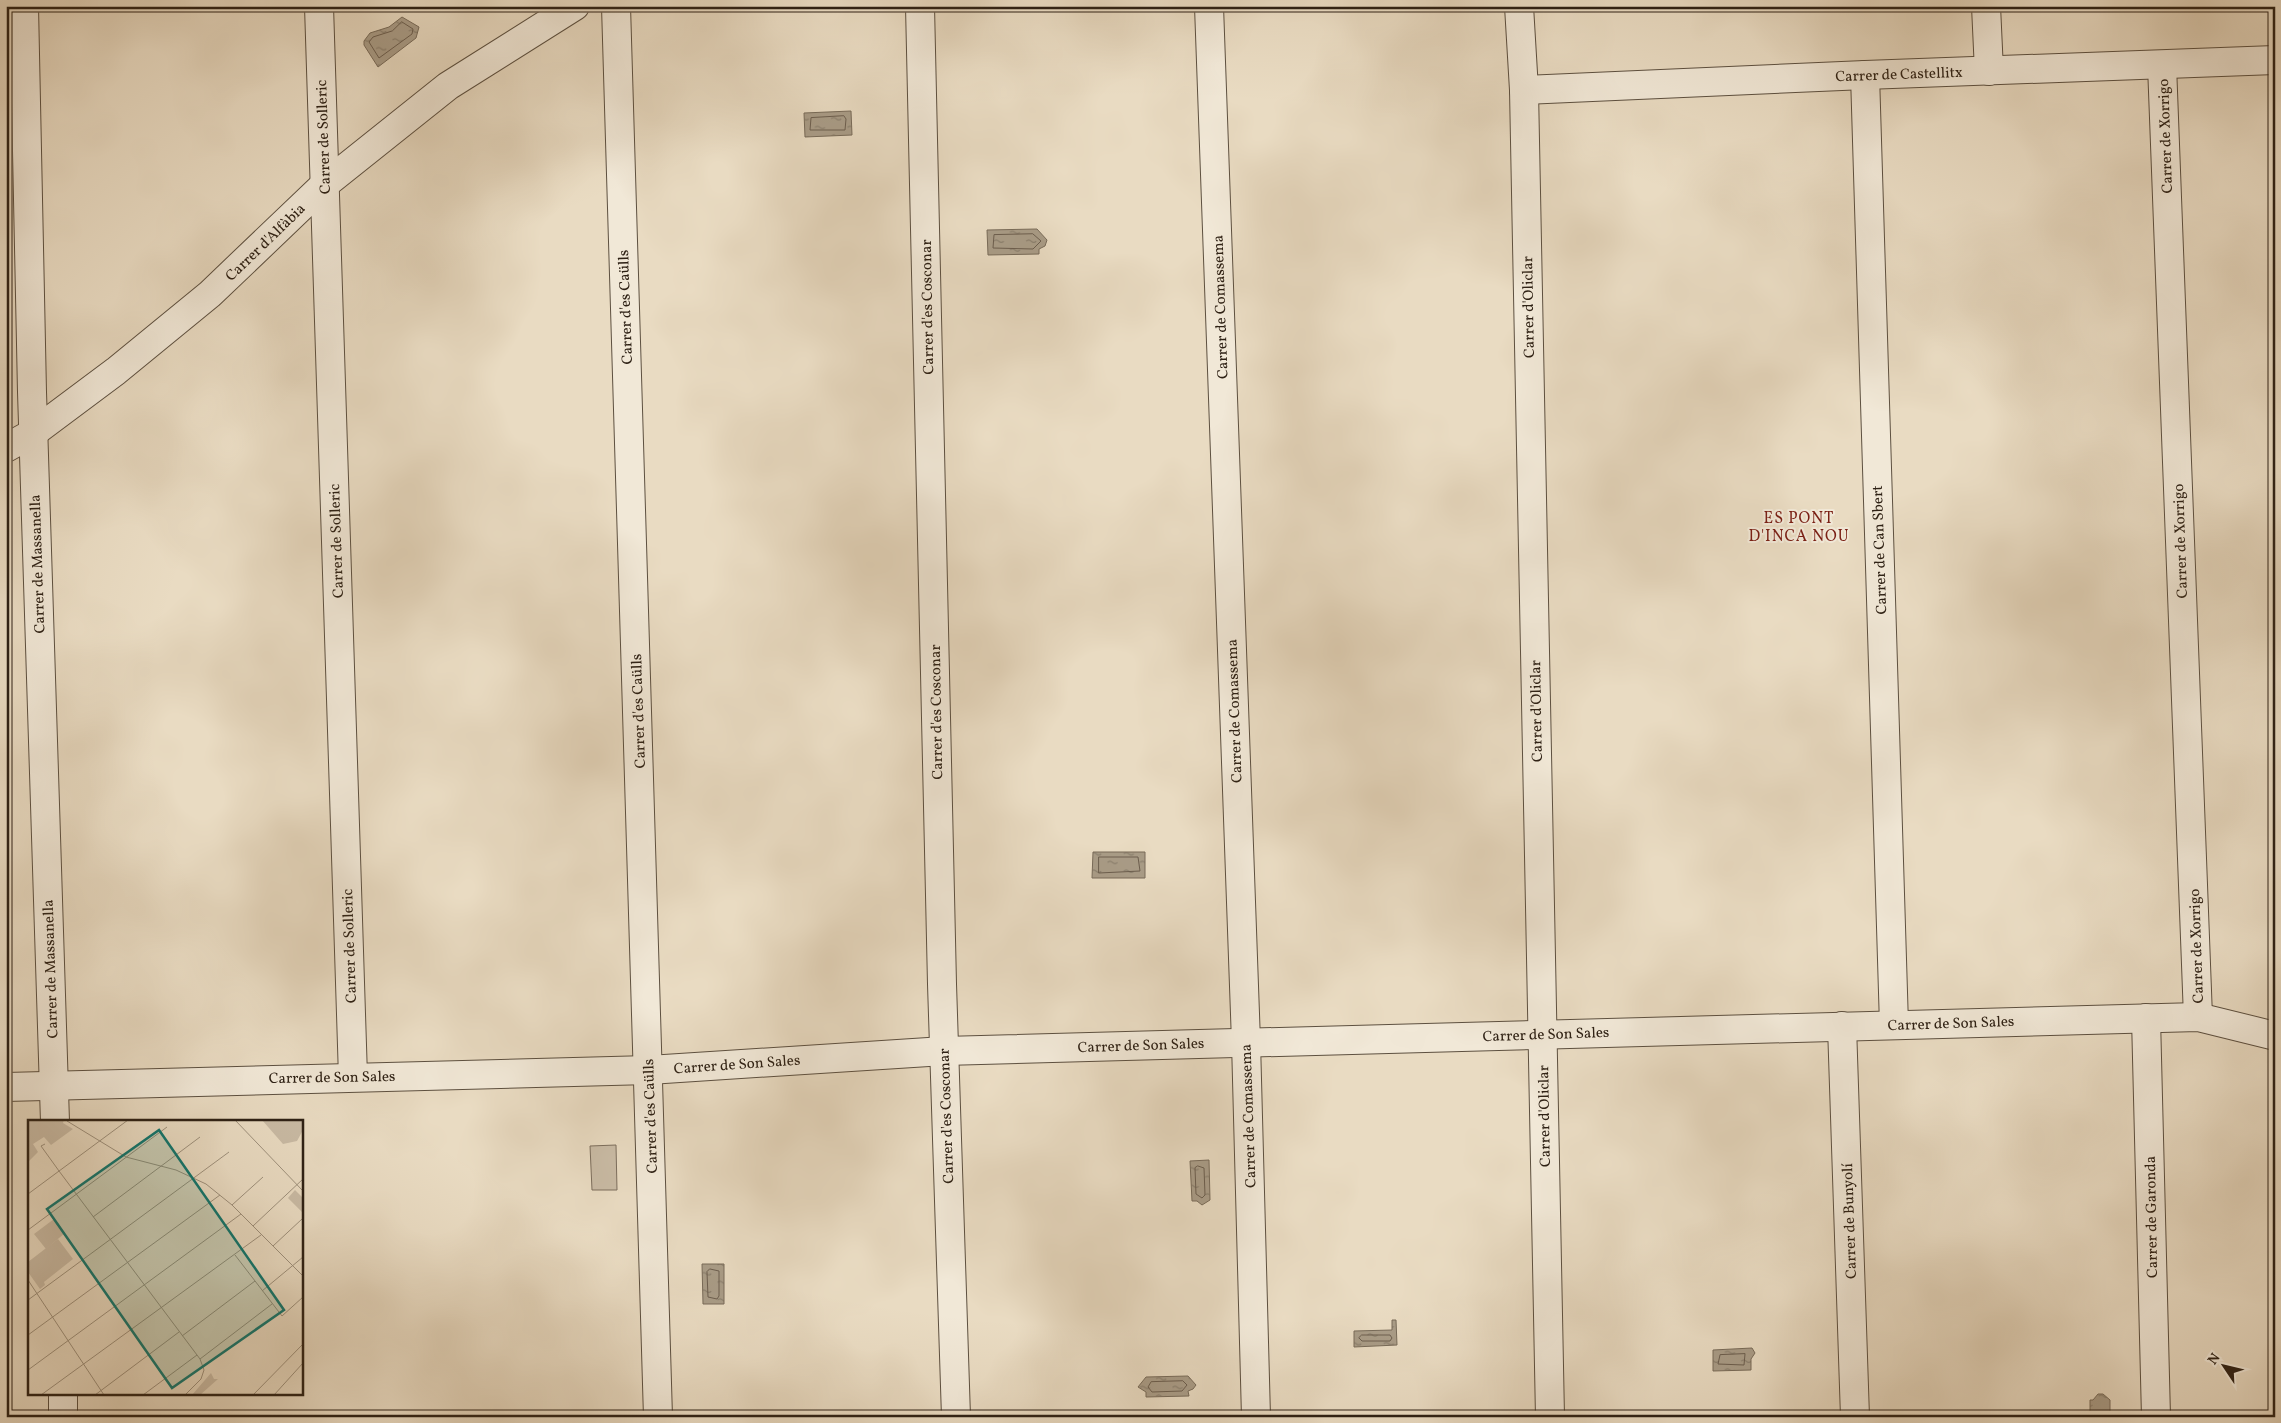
<svg xmlns="http://www.w3.org/2000/svg" width="2281" height="1423" font-family="Vollkorn,serif">
	<style>
		.garden { fill: #c9bba5; stroke: #7c6e5d }
		.water { fill: url(#water-ripples); stroke: #786b59 }
		.lines { fill: none; stroke-linecap: round; stroke-linejoin: round }
		.shore { stroke: #6c5e4e; stroke-width: 1 }
		.minor-casing { stroke: #5d5040; stroke-width: 30 }
		.minor { stroke: #f1e8d7; stroke-width: 28 }
		.labels { text-anchor: middle; stroke-width: 4; stroke-linejoin: round; paint-order: stroke }
		.street-label { font-size: 15px; fill: #2e2115; stroke: #f1e8d7 }
		.neighbourhood-label { font-size: 16px; letter-spacing: 1px; fill: #7a1f14; stroke: #f1e8d7 }
		.inset-road { fill: none; stroke: #9e917d; stroke-width: 1 }
		.view { fill: #0f766e; fill-opacity: 0.15; stroke: #0f766e; stroke-width: 2.5 }
		.inset-edge { fill: none; stroke: #2e2115; stroke-width: 2.5 }
	</style>
	<defs>
		<pattern id="water-ripples" width="26" height="14" patternUnits="userSpaceOnUse" patternTransform="scale(1.25)"><rect width="26" height="14" fill="#a99c87"/><path d="M2 4q2-2 4 0t4 0M15 11q2-2 4 0t4 0" fill="none" stroke="#8a7f6d"/></pattern>
	</defs>
	<rect width="100%" height="100%" fill="#e9dbc2"/>
	<filter id="stains"><feTurbulence type="fractalNoise" baseFrequency=".004" numOctaves="4"/><feColorMatrix values="0 0 0 0 .2 0 0 0 0 .09 0 0 0 0 .02 0 0 0 .5 -.17"/></filter>
	<radialGradient id="worn" r=".72"><stop offset=".6" stop-color="#630" stop-opacity="0"/><stop offset="1" stop-color="#630" stop-opacity=".3"/></radialGradient>
	<g class="garden">
		<polygon points="616,1145 617,1190 592,1190 590,1146"/>
		<polygon points="312,1413 312,1417 177,1417"/>
	</g>
	<g class="water">
		<polygon points="402,17 419,27 416,38 378,67 364,45 364,41 370,33 389,27"/>
		<polygon points="851,111 852,135 805,137 804,113"/>
		<polygon points="1037,229 1047,240 1045,246 1039,249 1039,254 988,255 987,230"/>
		<polygon points="1093,852 1145,852 1145,878 1092,878"/>
		<polygon points="1209,1160 1210,1200 1202,1205 1197,1201 1192,1201 1190,1161"/>
		<polygon points="702,1264 724,1264 724,1304 703,1304"/>
		<polygon points="1392,1320 1396,1320 1397,1345 1354,1347 1354,1331 1392,1330"/>
		<polygon points="1752,1348 1755,1353 1751,1359 1751,1370 1713,1371 1713,1350"/>
		<polygon points="1188,1376 1196,1385 1193,1389 1188,1391 1189,1396 1146,1397 1146,1392 1138,1387 1146,1377"/>
		<polygon points="2098,1394 2103,1394 2110,1400 2110,1417 2090,1417 2090,1400 2093,1400"/>
	</g>
	<g class="lines">
		<g class="shore">
			<polygon points="402,22 413,29 412,34 379,58 369,42 373,37 392,31"/>
			<polygon points="844,116 846,119 845,130 810,130 811,118"/>
			<polygon points="1033,234 1041,241 1033,249 993,248 994,235"/>
			<polygon points="1099,857 1138,857 1140,871 1099,873"/>
			<polygon points="1198,1166 1204,1168 1205,1195 1202,1198 1196,1194 1195,1168"/>
			<polygon points="710,1269 719,1271 719,1296 717,1299 708,1297 707,1272"/>
			<polygon points="1362,1335 1390,1335 1392,1338 1390,1341 1362,1341 1359,1338"/>
			<polygon points="1745,1354 1744,1365 1718,1364 1720,1355"/>
			<polygon points="1183,1381 1187,1385 1182,1391 1152,1392 1148,1387 1151,1382"/>
		</g>
		<g class="minor-casing">
			<g id="minor">
				<polyline points="24,6 32,392 55,1122"/>
				<polyline points="319,6 353,1077"/>
				<polyline points="616,6 658,1417"/>
				<polyline points="920,6 942,984 956,1417"/>
				<polyline points="1209,6 1246,1042 1256,1417"/>
				<polyline points="1519,6 1524,90 1550,1417"/>
				<polyline points="1986,6 1989,71"/>
				<polyline points="2162,65 2198,1017"/>
				<polyline points="1865,75 1894,1025"/>
				<polyline points="1524,90 1865,75 2275,60"/>
				<polyline points="6,448 33,433 116,371 210,294 324,185 448,86 575,6"/>
				<polyline points="2146,1018 2156,1417"/>
				<polyline points="1842,1026 1855,1417"/>
				<polyline points="6,1087 649,1070 944,1051 2198,1017 2275,1036"/>
				<polyline points="63,1394 63,1417"/>
			</g>
		</g>
		<use href="#minor" class="minor"/>
	</g>
	<g class="labels">
		<g class="street-label">
			<text transform="translate(1899 74) rotate(-2)" y="5">Carrer de Castellitx</text>
			<text transform="translate(2165 136) rotate(-92)" y="5">Carrer de Xorrigo</text>
			<text transform="translate(323 137) rotate(-92)" y="5">Carrer de Solleric</text>
			<text transform="translate(265 242) rotate(-44)" y="5">Carrer d'Alfàbia</text>
			<text transform="translate(625 307) rotate(-92)" y="5">Carrer d'es Caülls</text>
			<text transform="translate(927 307) rotate(-91)" y="5">Carrer d'es Cosconar</text>
			<text transform="translate(1220 307) rotate(-92)" y="5">Carrer de Comassema</text>
			<text transform="translate(1528 307) rotate(-91)" y="5">Carrer d'Oliclar</text>
			<text transform="translate(336 541) rotate(-92)" y="5">Carrer de Solleric</text>
			<text transform="translate(2180 541) rotate(-92)" y="5">Carrer de Xorrigo</text>
			<text transform="translate(1879 550) rotate(-92)" y="5">Carrer de Can Sbert</text>
			<text transform="translate(37 564) rotate(-92)" y="5">Carrer de Massanella</text>
			<text transform="translate(638 711) rotate(-92)" y="5">Carrer d'es Caülls</text>
			<text transform="translate(1234 711) rotate(-92)" y="5">Carrer de Comassema</text>
			<text transform="translate(1536 711) rotate(-91)" y="5">Carrer d'Oliclar</text>
			<text transform="translate(936 712) rotate(-91)" y="5">Carrer d'es Cosconar</text>
			<text transform="translate(349 946) rotate(-92)" y="5">Carrer de Solleric</text>
			<text transform="translate(2196 946) rotate(-92)" y="5">Carrer de Xorrigo</text>
			<text transform="translate(50 969) rotate(-92)" y="5">Carrer de Massanella</text>
			<text transform="translate(1951 1023) rotate(-2)" y="5">Carrer de Son Sales</text>
			<text transform="translate(1546 1034) rotate(-2)" y="5">Carrer de Son Sales</text>
			<text transform="translate(1141 1045) rotate(-2)" y="5">Carrer de Son Sales</text>
			<text transform="translate(737 1064) rotate(-4)" y="5">Carrer de Son Sales</text>
			<text transform="translate(332 1077) rotate(-1)" y="5">Carrer de Son Sales</text>
			<text transform="translate(650 1116) rotate(-92)" y="5">Carrer d'es Caülls</text>
			<text transform="translate(946 1116) rotate(-92)" y="5">Carrer d'es Cosconar</text>
			<text transform="translate(1248 1116) rotate(-92)" y="5">Carrer de Comassema</text>
			<text transform="translate(1544 1116) rotate(-91)" y="5">Carrer d'Oliclar</text>
			<text transform="translate(2151 1217) rotate(-91)" y="5">Carrer de Garonda</text>
			<text transform="translate(1849 1221) rotate(-92)" y="5">Carrer de Bunyolí</text>
		</g>
		<g class="neighbourhood-label">
			<text x="1799" y="523">ES PONT<tspan x="1799" dy="18">D'INCA NOU</tspan></text>
		</g>
	</g>
	<g transform="translate(28 1120)">
		<rect width="275" height="275" fill="#e9dbc2"/>
		<path d="M0,0H36L35,3L45,9L23,25L16,17L5,24L10,32L0,42ZM234,0H275V10L269,21L255,24ZM30,119L45,139L16,162L17,165L12,169L0,152V142ZM183,253L186,259H190L172,275H164Z" fill="#c9bba5"/>
		<path d="M267,70L275,78V93L260,78ZM26,99L37,113L18,129L6,114Z" fill="#c9bba5"/>
		<path class="inset-road" d="M207,0L275,71M39,1L98,37L148,50L178,64L204,85L275,156M17,24L13,26L31,51L172,239L176,250L173,259L157,275M0,74L100,0M204,85L235,57M65,97L172,17M225,106L275,59M0,110L139,7M245,126L274,99M207,135L254,196L275,177M0,160L76,275M234,171L275,137M0,180L201,32M0,215L192,75M154,216L227,161M172,239L244,184M0,250L213,94M13,275L233,115M67,275L151,212M115,275L169,235M225,275L275,224M246,275L275,243"/>
		<path class="view" d="M131,10L256,190L144,268L19,89Z"/>
		<rect width="275" height="275" class="inset-edge"/>
	</g>
	<rect width="2281" height="1423" fill="none" stroke="#e9dbc2" stroke-width="25"/>
	<rect x="8" y="8" width="2266" height="1408" fill="none" stroke="#2e2115" stroke-width="2.5"/>
	<rect x="12" y="12" width="2256" height="1398" fill="none" stroke="#2e2115"/>
	<g transform="translate(2224 1366) rotate(305)" stroke="#f1e8d7" stroke-width="4" paint-order="stroke">
	<path d="M0-4L9 19L0 12L-9 19Z" fill="#2e2115"/>
	<text y="-8" font-size="14" font-weight="bold" text-anchor="middle" fill="#2e2115">N</text>
	</g>
	<rect width="100%" height="100%" filter="url(#stains)"/>
	<rect width="100%" height="100%" fill="url(#worn)"/>
</svg>
